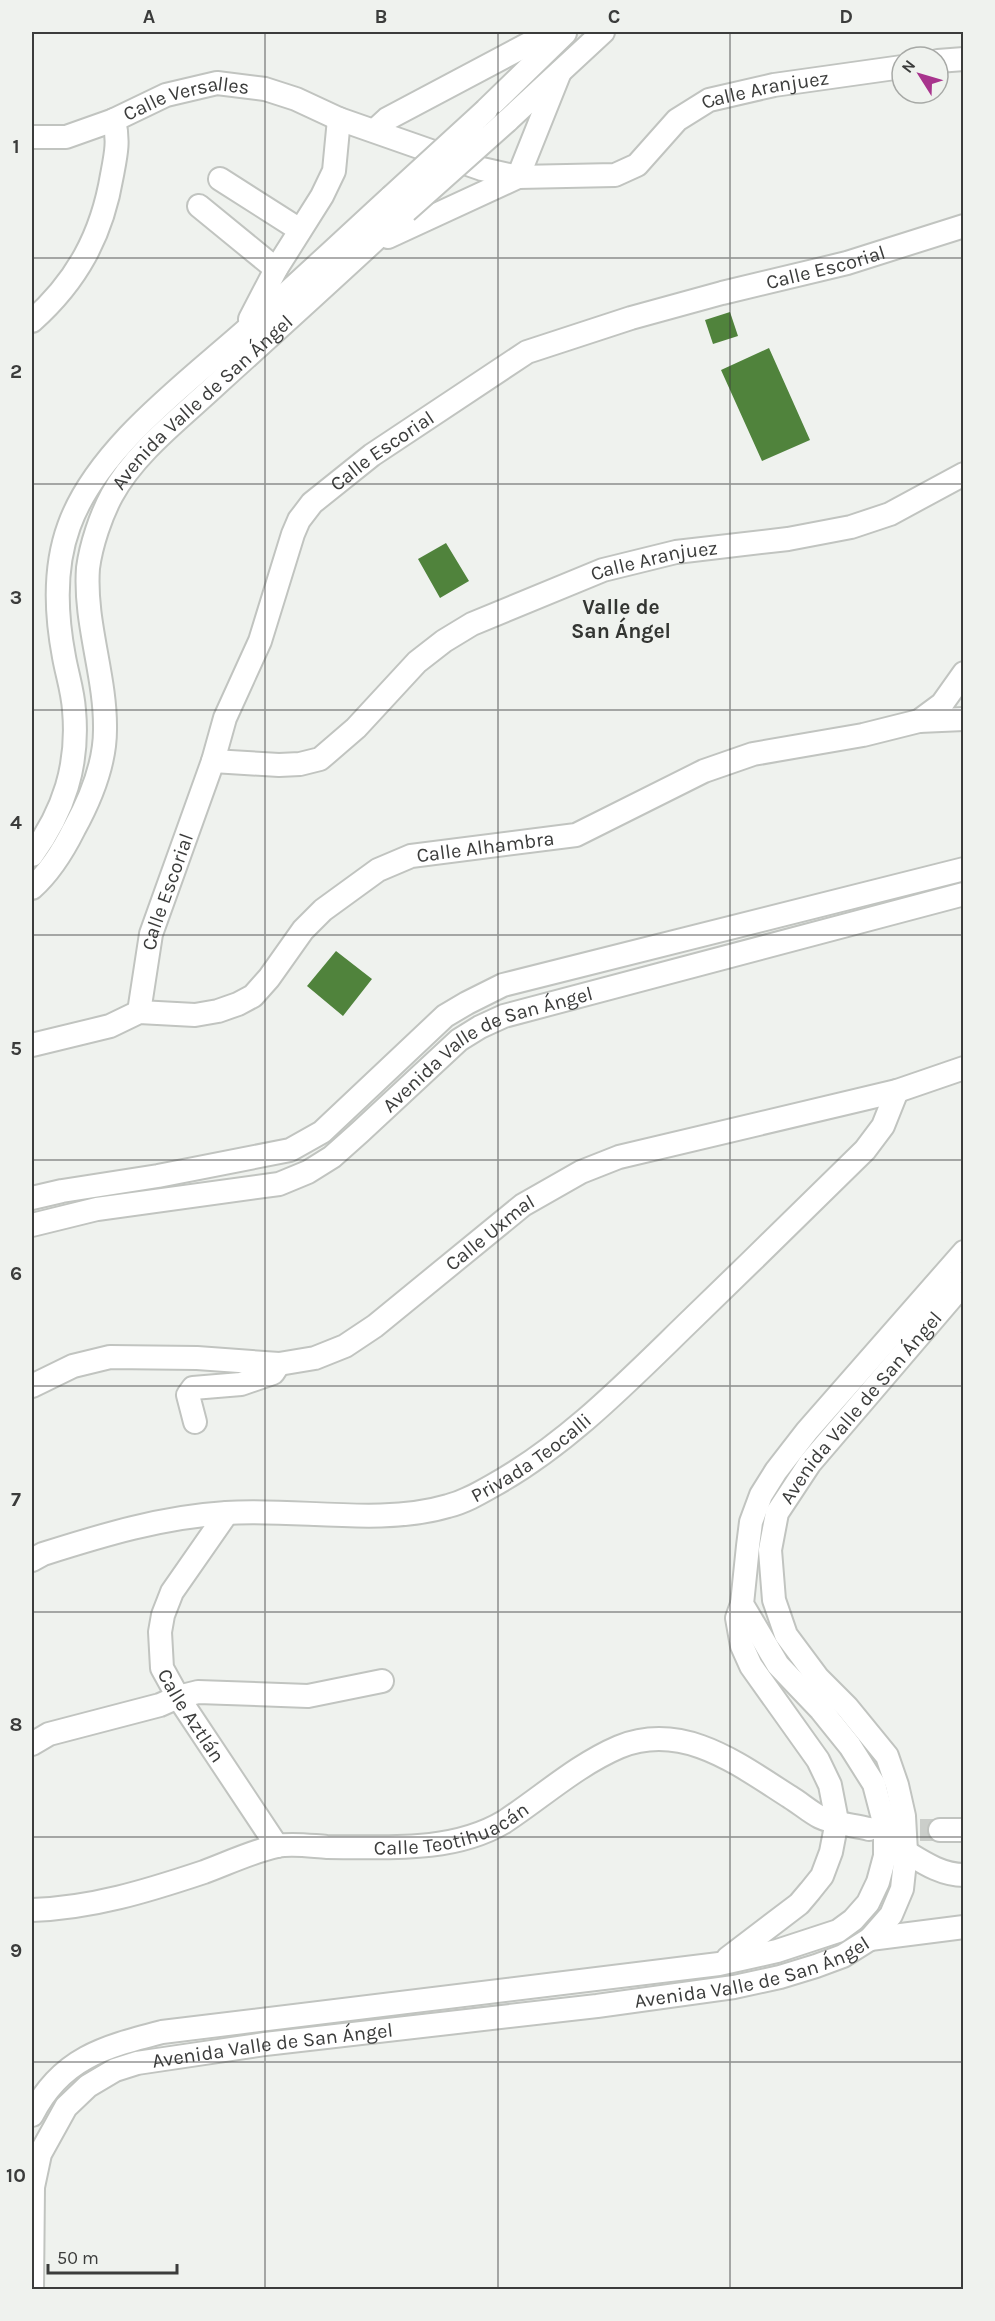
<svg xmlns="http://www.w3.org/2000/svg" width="995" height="2321" font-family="Karla,sans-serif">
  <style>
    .building { fill: #50833c }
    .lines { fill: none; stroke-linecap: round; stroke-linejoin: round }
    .minor-tunnel { stroke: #cbceca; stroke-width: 22; stroke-dasharray: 22 11; stroke-linecap: butt }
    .minor-casing { stroke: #c1c4c0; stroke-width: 26 }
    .minor { stroke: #fff; stroke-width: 22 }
    .minor-bridge-casing { stroke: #c1c4c0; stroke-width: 26; stroke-linecap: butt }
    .minor-bridge { stroke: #fff; stroke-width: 22 }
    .grid { fill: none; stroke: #3b3c3b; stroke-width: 1.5; stroke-opacity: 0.55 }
    .labels { text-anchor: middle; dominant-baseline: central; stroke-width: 6; stroke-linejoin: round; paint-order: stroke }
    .street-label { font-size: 20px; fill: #3b3c3b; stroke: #eff2ee }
    .neighbourhood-label { font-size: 21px; font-weight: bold; fill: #333532; stroke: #eff2ee }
    .neatline { fill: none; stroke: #3b3c3b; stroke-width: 2 }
    .grid-label { font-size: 20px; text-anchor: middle; font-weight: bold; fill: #3b3c3b }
  </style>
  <rect width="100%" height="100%" fill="#eff2ee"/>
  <path class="building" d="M730,312L738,336L713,344L705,320Z
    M769,348L810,440L762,461L721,370Z
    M446,543L469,581L440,598L418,559Z
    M336,951L372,979L343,1016L307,986Z"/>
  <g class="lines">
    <path class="minor-tunnel" d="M887,1830H940"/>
    <g class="minor-casing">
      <g id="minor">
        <path d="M938,61L964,59"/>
        <path d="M486,110L565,33"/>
        <path d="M507,121L603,32"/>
        <path d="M375,130L387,119L551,32"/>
        <path id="s1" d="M32,137H66L114,120L166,95L217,83L265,89L296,99L339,119L482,169L518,177L615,175L637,165L677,120L709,100L774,85L902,67"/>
        <path d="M220,179L300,230"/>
        <path d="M199,206L276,269"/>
        <path d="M388,237L518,177L560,72"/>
        <path d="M250,319L276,269L322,196L334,171L339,119"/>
        <path d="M32,321C77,281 102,235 112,175C116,154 119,141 114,120"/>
        <path d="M919,721L964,719"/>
        <path id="s2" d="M213,761L279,765L300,764L320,759L356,728L417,662L444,641L472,624L603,570L676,552L788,539L851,527L890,514L964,474"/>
        <path d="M32,855C64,811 79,765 74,710C73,692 67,674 64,657C56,615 54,567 69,526C96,450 184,385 244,332C293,288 342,242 391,197"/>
        <path id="s3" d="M32,888C50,872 63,851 74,829C90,800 105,764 105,730C106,676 84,623 88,568C91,545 101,515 112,495C135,452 183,416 218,383C281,326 344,269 406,211"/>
        <path id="s4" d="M139,1012L151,934L213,761L225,718L260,641L293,534L299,520L312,503L372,455L527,352L631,318L722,293L847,263L964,226"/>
        <path id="s5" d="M32,1045L110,1026L139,1012L195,1015L218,1011L238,1004L253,996L269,978L303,930L323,910L378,870L411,856L576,835L704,771L753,754L863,735L919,721L942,704L964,673"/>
        <path d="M32,1198L62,1191L158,1176L290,1150L322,1132L445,1016L467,1003L503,985L964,869"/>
        <path id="s6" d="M32,1225L97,1209L279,1184L308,1172L332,1157L360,1132L459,1040L480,1027L504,1016L964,894"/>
        <path id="s7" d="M32,1386L73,1366L110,1357L197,1358L279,1364L315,1358L345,1346L375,1326L523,1205L581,1172L619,1157L897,1091L964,1068"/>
        <path d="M195,1422L188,1395L193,1388L241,1384L273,1373L279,1364"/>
        <path id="s8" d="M227,1513L172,1592L163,1615L160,1632L162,1668L178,1697L277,1846"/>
        <path id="s9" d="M32,1560L43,1554C103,1535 162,1517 226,1513C296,1508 381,1526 448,1506C464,1502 478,1494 492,1486C568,1444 630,1379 692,1319C750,1263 808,1206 865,1150L883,1126L897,1091"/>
        <path d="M32,1744L49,1734L160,1705L178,1697L198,1692L308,1696L382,1681"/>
        <path d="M940,1830H964"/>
        <path d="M906,1852C924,1863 942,1875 964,1875"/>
        <path id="s10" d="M32,1910C92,1908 147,1891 204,1872C226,1864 253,1851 277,1846C292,1843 311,1846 327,1847C385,1847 452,1853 504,1822C542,1797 577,1765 619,1747C683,1721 738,1764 790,1797C800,1803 810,1812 820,1817C834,1824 854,1825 869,1829"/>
        <path d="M870,1939L964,1927"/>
        <path d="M728,1958L799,1904L810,1891L822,1876L831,1852L837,1821L830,1785L818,1760L751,1666L742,1646L737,1618L742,1604"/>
        <path d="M32,2115C61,2058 104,2047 162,2032L719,1964L777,1951L838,1931L853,1920L868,1903L878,1882L885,1856V1826L874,1784L850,1746L821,1710L778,1665L742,1604L748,1546L751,1522L761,1495L776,1471L807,1431L964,1252"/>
        <path id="s11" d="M32,2290L33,2187L40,2154L66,2107L88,2086L115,2070L137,2063L265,2044L597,2006L734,1987L780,1977L816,1966L843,1956L870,1939L891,1915L902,1889L906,1852L904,1816L897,1785L887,1756L847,1707L818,1678L786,1635L774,1600L770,1550L777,1513L810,1463L964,1283"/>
      </g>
    </g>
    <use href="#minor" class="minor"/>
    <g class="minor-bridge-casing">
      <path id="minor-bridge" d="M391,197L486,110
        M406,211L507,121"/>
    </g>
    <use href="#minor-bridge" class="minor-bridge"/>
  </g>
  <path class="grid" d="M265,32V2290M498,32V2290M730,32V2290M32,258H964M32,484H964M32,710H964M32,935H964M32,1160H964M32,1386H964M32,1612H964M32,1837H964M32,2062H964"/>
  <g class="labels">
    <g class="street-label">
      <text stroke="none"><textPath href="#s1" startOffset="788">Calle Aranjuez</textPath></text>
      <text stroke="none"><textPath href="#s1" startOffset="162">Calle Versalles</textPath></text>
      <text stroke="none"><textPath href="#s4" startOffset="1114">Calle Escorial</textPath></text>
      <text stroke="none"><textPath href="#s3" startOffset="548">Avenida Valle de San Ángel</textPath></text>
      <text stroke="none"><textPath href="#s4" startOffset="628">Calle Escorial</textPath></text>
      <text stroke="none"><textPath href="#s2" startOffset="506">Calle Aranjuez</textPath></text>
      <text stroke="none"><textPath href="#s5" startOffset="520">Calle Alhambra</textPath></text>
      <text stroke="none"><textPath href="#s4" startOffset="124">Calle Escorial</textPath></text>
      <text stroke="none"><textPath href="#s6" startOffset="504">Avenida Valle de San Ángel</textPath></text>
      <text stroke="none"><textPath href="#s7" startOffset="506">Calle Uxmal</textPath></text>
      <text stroke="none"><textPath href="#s11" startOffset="1636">Avenida Valle de San Ángel</textPath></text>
      <text stroke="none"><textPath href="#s9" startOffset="520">Privada Teocalli</textPath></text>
      <text stroke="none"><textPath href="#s8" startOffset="230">Calle Aztlán</textPath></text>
      <text stroke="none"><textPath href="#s10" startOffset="432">Calle Teotihuacán</textPath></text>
      <text stroke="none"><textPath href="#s11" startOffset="898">Avenida Valle de San Ángel</textPath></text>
      <text stroke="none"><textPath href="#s11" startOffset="412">Avenida Valle de San Ángel</textPath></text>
    </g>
    <g class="neighbourhood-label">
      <text x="621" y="607">Valle de<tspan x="621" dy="24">San Ángel</tspan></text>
    </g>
  </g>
  <rect width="995" height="2321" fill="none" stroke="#eff2ee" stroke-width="66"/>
  <g transform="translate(920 75) rotate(307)"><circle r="28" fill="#eff2ee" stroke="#a7a9a6" stroke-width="1.5"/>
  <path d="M0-4.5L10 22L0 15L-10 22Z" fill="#a8348d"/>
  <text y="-9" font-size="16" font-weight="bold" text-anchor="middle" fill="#3b3c3b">N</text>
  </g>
  <path d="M48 2264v9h129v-9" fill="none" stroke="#3b3c3b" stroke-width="3"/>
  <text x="57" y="2264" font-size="18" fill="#3b3c3b" stroke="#eff2ee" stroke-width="4.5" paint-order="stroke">50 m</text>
  <rect x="33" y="33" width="929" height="2255" class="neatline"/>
  <g class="grid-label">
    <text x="149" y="23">A</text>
    <text x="381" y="23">B</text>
    <text x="614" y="23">C</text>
    <text x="846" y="23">D</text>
    <text x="16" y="153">1</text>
    <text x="16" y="378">2</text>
    <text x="16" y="604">3</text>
    <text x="16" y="829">4</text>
    <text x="16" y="1055">5</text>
    <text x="16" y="1280">6</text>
    <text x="16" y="1506">7</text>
    <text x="16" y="1731">8</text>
    <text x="16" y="1957">9</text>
    <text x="16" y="2182">10</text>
  </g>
</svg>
